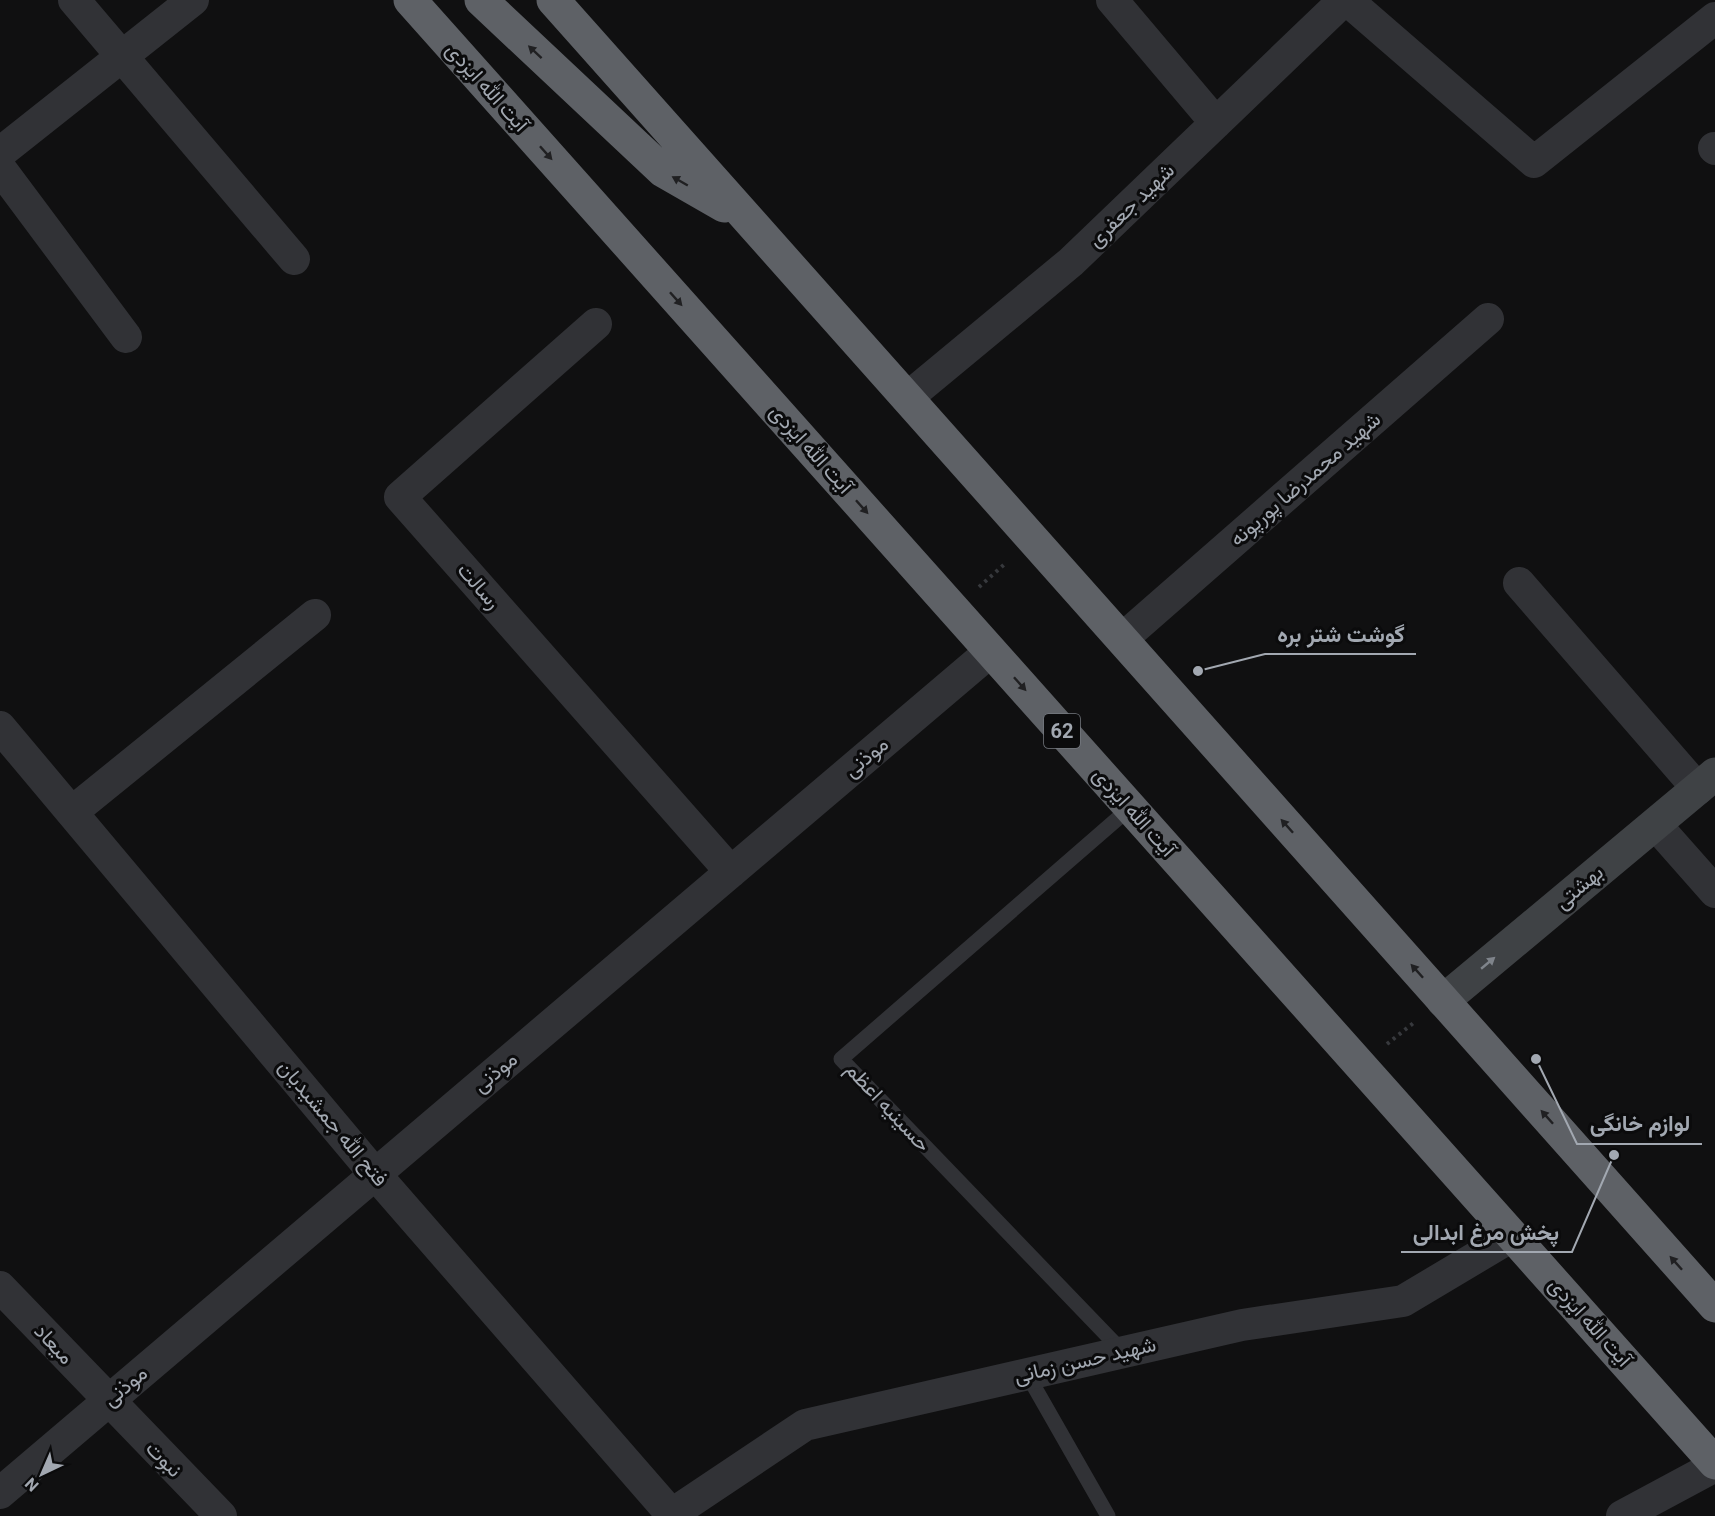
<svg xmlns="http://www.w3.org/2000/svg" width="1715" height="1516" font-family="Roboto,Vazirmatn,sans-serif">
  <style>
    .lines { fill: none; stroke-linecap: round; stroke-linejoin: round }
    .path { stroke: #37393d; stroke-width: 4; stroke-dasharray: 3 4.5; stroke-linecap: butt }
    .lane { stroke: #313236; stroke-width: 15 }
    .street { stroke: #313236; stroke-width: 32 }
    .secondary { stroke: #3f4245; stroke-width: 33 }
    .highway { stroke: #5e6166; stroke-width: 33 }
    .oneway { fill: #202022 }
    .oneway2 { fill: #7f848b }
    .labels { text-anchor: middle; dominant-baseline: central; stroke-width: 6; stroke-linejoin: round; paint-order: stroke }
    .shield { fill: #0b0b0c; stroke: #757980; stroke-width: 1.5 }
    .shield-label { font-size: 20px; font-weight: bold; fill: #a2a8b1 }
    .street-label { font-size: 21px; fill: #a2a8b1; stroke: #0b0b0c }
    .leader { fill: none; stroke: #a2a8b1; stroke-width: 2 }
    .callout-dot { fill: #a2a8b1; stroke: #0b0b0c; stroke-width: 2 }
    .callout-label { font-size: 22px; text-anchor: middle; font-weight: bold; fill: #a2a8b1; stroke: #0b0b0c; stroke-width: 6; stroke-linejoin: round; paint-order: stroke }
  </style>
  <rect width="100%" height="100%" fill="#101011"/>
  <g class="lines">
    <path class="path" d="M979,587L1007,562
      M1387,1044L1416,1021"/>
    <path class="lane" d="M1123,1352L841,1059L1131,807
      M1027,1374L1108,1516"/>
    <path class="street" d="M74,0L294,259
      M1112,0L1216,123
      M1347,0L1534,162L1715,18
      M1714,148L1715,149
      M0,153L193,0
      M0,168L126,337
      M596,324L400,497L731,872
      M907,398L1071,262L1344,0
      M1519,583L1698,789
      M1122,639L1488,319
      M0,727L375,1174L673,1516
      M72,812L315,615
      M1655,824L1715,892
      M0,1287L221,1516
      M0,1493L991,651
      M669,1516L805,1425L1242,1325L1403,1301L1512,1236
      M1622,1516L1715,1466"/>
    <path class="secondary" d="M1443,1001L1715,774"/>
    <path class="highway" d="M410,0L1715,1463
      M481,0L663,171L724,206
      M553,0L1715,1306"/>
  </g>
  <defs><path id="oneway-solid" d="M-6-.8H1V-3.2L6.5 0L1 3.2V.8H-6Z" transform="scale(1.5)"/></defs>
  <g class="oneway">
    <use href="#oneway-solid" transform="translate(535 52) rotate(-137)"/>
    <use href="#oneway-solid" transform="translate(546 153) rotate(48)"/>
    <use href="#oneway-solid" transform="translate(680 181) rotate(-150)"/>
    <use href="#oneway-solid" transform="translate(676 299) rotate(48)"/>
    <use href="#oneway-solid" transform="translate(862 507) rotate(48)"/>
    <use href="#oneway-solid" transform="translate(1020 684) rotate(48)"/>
    <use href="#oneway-solid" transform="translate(1287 826) rotate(-132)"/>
    <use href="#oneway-solid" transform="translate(1417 971) rotate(-132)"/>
    <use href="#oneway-solid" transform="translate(1547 1117) rotate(-132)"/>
    <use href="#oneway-solid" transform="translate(1676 1263) rotate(-132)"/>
  </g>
  <use class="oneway2" href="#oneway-solid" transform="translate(1488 963) rotate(-40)"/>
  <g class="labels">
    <rect class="shield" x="1044" y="714" width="36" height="34" rx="4.5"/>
    <g class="shield-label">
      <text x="1062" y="731">62</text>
    </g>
    <g class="street-label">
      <text transform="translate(487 87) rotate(48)">آیت الله ایزدی</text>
      <text transform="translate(1131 205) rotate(-44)">شهید جعفری</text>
      <text transform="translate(811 449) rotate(48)">آیت الله ایزدی</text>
      <text transform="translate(1305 479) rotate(-41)">شهید محمدرضا پورپونه</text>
      <text transform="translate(479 586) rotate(49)">رسالت</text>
      <text transform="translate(866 757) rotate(-40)">موذنی</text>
      <text transform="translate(1134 812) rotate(48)">آیت الله ایزدی</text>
      <text transform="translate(1579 887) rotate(-40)">بهشتی</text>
      <text transform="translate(495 1072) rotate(-40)">موذنی</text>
      <text transform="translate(888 1107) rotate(47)">حسینیه اعظم</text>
      <text transform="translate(333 1123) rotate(50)">فتح الله جمشیدیان</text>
      <text transform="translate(1590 1322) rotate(48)">آیت الله ایزدی</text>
      <text transform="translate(54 1344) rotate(47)">میعاد</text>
      <text transform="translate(1085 1360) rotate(-13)">شهید حسن زمانی</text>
      <text transform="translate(125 1386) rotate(-40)">موذنی</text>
      <text transform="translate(164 1459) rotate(45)">نبوت</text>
    </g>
  </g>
  <path class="leader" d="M1198 671L1265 654H1416M1536 1059L1577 1144H1702M1614 1155L1572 1252H1401"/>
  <g class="callout-dot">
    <circle cx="1198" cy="671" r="6"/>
    <circle cx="1536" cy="1059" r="6"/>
    <circle cx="1614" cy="1155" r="6"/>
  </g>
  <g class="callout-label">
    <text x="1341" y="642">گوشت شتر بره</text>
    <text x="1640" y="1131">لوازم خانگی</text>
    <text x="1486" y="1240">پخش مرغ ابدالی</text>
  </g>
  <g transform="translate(42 1474) rotate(224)" stroke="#0b0b0c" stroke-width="4.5" paint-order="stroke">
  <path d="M0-4.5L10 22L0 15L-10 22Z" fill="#a2a8b1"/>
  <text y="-9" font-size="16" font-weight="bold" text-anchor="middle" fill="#a2a8b1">N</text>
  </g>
</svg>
